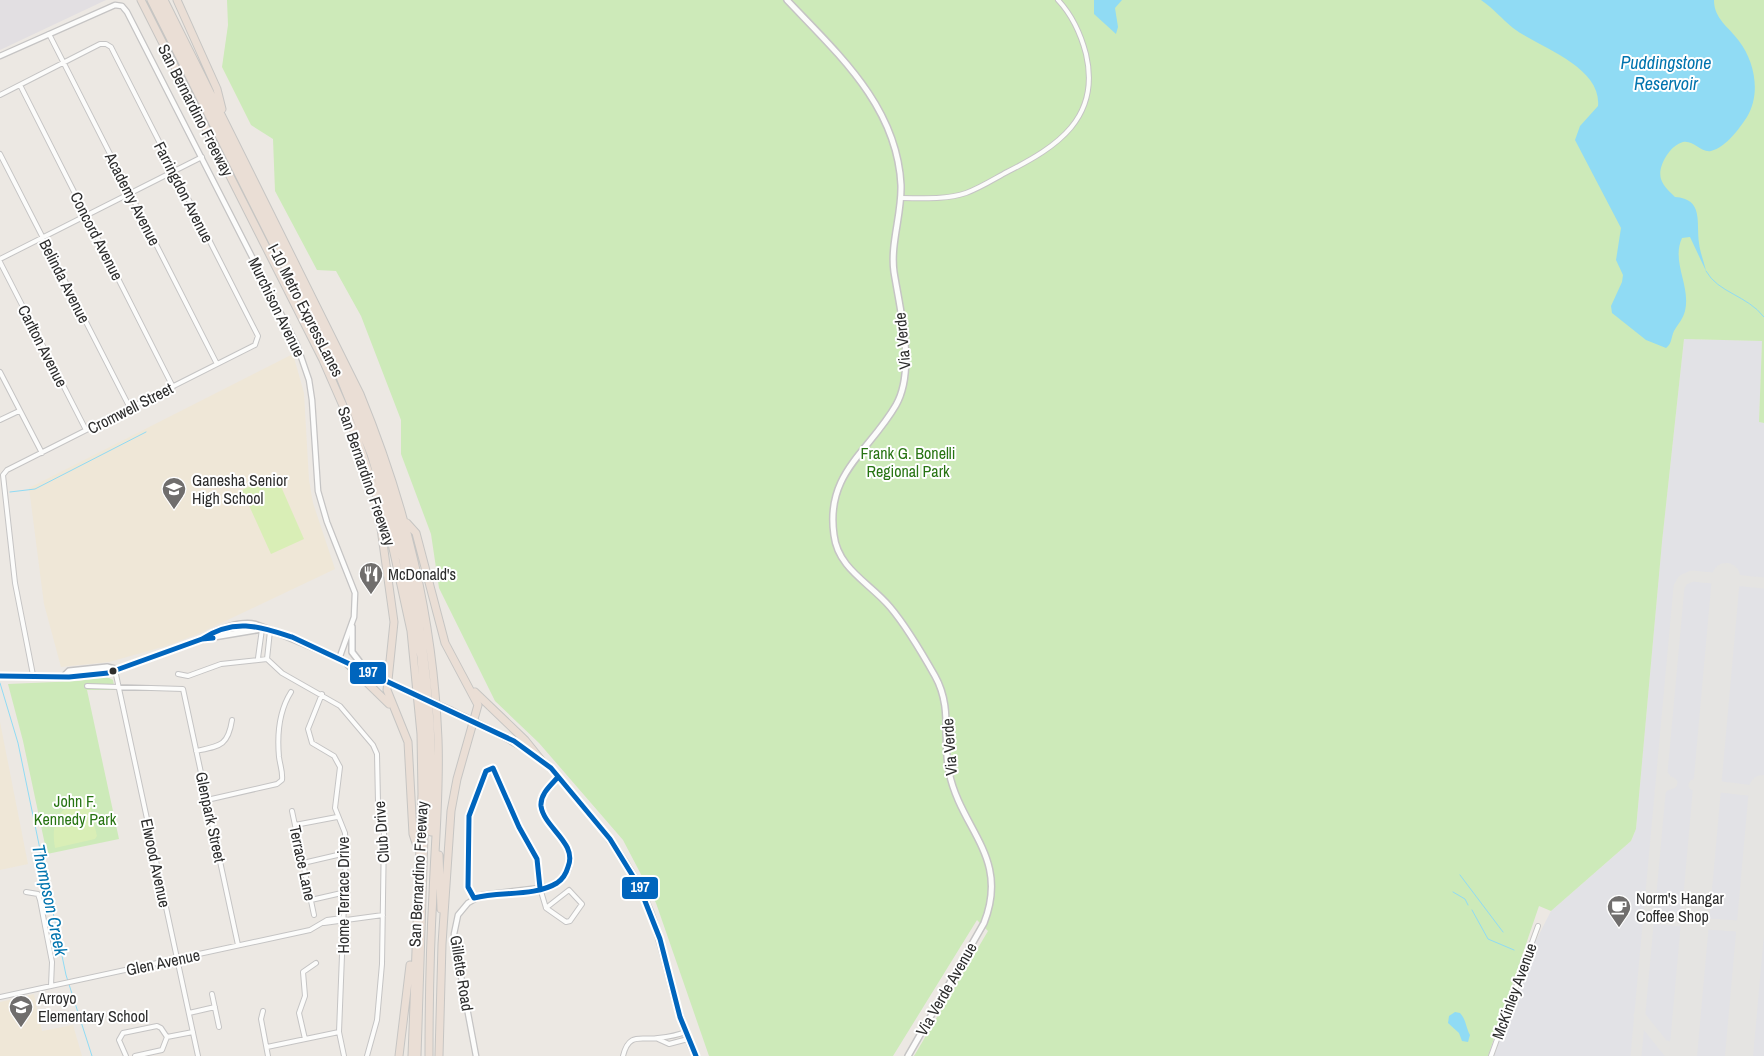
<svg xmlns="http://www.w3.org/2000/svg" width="1764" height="1056" font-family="'Archivo Narrow',sans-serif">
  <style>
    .industrial { fill: #e2dfe2 }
    .education { fill: #efe7d7 }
    .airport { fill: #e2e2e6 }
    .green { fill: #cdeab9 }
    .pitch { fill: #d9eeb6 }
    .water { fill: #90dbf4 }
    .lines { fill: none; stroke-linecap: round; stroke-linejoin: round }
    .stream { stroke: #90dbf4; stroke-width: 1 }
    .taxiway { stroke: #e5e4e2; stroke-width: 11 }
    .runway { stroke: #e5e4e2; stroke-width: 28 }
    .minor-casing { stroke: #c5c4c4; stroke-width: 6 }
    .tertiary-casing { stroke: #c5c4c4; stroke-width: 7 }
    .secondary-casing { stroke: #c5c4c4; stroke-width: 8 }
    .motorway-casing { stroke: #c6c5c3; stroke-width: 9 }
    .minor { stroke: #fcfcfb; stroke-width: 4 }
    .tertiary { stroke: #fcfcfb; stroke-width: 4.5 }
    .secondary { stroke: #fcfcfb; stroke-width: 5 }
    .motorway { stroke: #eaded5; stroke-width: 7 }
    .secondary-bridge-casing { stroke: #c5c4c4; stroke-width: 8; stroke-linecap: butt }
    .secondary-bridge { stroke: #fcfcfb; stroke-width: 5 }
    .bus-1-casing { stroke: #fff; stroke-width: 9 }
    .bus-1 { stroke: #0065bd; stroke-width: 5 }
    .bus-dot { fill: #2d2d2d; stroke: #fff; stroke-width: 2 }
    .labels { text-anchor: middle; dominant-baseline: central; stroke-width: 4; stroke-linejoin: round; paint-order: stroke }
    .street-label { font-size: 16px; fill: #2d2d2d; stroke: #fff }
    .park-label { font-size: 16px; fill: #287413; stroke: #fff }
    .poi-label { font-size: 16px; fill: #2d2d2d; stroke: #fff; text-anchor: start }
    .water-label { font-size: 18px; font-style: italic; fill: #0074ae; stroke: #fff }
    .line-badge { stroke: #fff; stroke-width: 2 }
    .badge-label { font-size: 14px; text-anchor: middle; font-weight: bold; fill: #fff }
  </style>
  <rect width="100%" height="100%" fill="#ece8e3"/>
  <path class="industrial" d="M0,0H106L0,50Z"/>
  <path class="education" d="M293,354L304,393L309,480L313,503L335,569L198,634L166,646L109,662L61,667L44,604L29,488Z
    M0,722L28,864L0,870Z
    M34,994L42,1031L73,1025L82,1056H0V1002Z"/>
  <path class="airport" d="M1684,339L1762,341L1759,422L1764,423V1056H1494L1529,954L1551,911L1631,841L1636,829L1662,542Z"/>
  <path class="green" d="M227,0H1764V423L1759,422L1762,341L1684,339L1662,542L1636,829L1631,841L1551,911L1539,906L1488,1056H914L988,931L977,920L893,1056H709L656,903L623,840L539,743L495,701L439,588L431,534L401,454V420L361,316L336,271L317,270L275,191L273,139L251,125L222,67L228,25Z
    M107,677L113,680L115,690H87L119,839L47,854L23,741L8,684L78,681Z"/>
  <path class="pitch" d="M276,475L304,539L271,554L242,490Z
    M88,799L97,836L95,839L55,848C50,821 60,804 88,799Z"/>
  <path class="water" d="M1094,0H1122L1115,8L1118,27L1116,34L1094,14Z
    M1481,0H1714C1714,19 1729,27 1739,41C1755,62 1761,94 1747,117C1739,129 1726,147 1711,151C1701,153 1694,140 1683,142C1670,145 1657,167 1661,179C1663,186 1670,192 1675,197C1704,199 1696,222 1699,243C1700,252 1704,262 1706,271L1690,237L1682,238C1671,262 1691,286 1685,311C1683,319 1678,324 1674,331C1671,337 1672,344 1666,348L1646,340L1612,313L1611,306L1622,282L1623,275L1616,260L1621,228L1575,140L1580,126L1598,106C1602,66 1538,47 1513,28C1502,19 1493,8 1481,0Z
    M1455,1012L1460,1013C1466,1019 1466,1028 1470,1035L1468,1042L1462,1041L1459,1033L1448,1023L1449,1016Z"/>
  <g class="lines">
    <path class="stream" d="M1706,271C1718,293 1747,295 1764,317
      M10,492L35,489L146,432
      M0,683L18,743L66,975L92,1056
      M1460,875L1503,932
      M1453,892L1465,899L1468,905
      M1472,910L1488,939L1514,950"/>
    <path class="taxiway" d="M1708,775L1713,783L1721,787L1711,791L1706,799L1702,790L1694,785L1703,781Z
      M1721,787L1764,792
      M1660,791L1664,786L1672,783L1666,780L1662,773
      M1659,919L1682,921
      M1708,924L1737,926
      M1693,936L1698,927L1708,923L1701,919L1696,906
      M1693,936L1690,926L1682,921L1692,916L1696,906
      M1749,945L1764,929
      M1749,947L1748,934L1737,926L1745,924L1752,912
      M1639,1015L1663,1045
      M1636,1056L1679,587L1683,580L1692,576L1764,583
      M1672,1056L1663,1045L1669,1047L1677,1045L1685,1035"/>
    <path class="runway" d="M1683,1056L1726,577
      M1739,1056L1763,789"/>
    <g class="minor-casing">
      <path id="minor" d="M49,34L217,364
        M20,85L173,387
        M0,95L100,44H106L111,47L258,336L255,345L7,470L3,475L15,583L33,675
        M0,154L130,408
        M901,198C923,198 945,200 966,193C980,188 994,179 1007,172C1057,147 1101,118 1086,54C1081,35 1072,15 1058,0
        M0,259L202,157
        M0,262L86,430
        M0,372L42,453
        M0,420L19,411
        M258,658L262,629
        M267,659L270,631
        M115,670L198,1056
        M178,674L188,676L221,664L267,659L282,673L340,706L373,745L377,754L378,802L384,833L382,964L377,1020L367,1056
        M87,686L183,689L238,945
        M322,694L308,729L312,743L334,756L340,767L335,808L345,833L346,853L339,1032L344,1056
        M196,751C220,746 228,746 232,720
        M207,800L277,784L282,780C283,772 280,765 279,757C277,735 279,711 291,692
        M292,811L314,915
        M295,825L337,817
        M303,863L346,853
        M540,888L546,908L566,922L570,921L582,904L569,890L546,908
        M26,892L38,894L40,900L52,962L51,986
        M311,900L346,892
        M324,923L383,915
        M212,994L219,1027
        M0,997L310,930L327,920L342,918L345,920
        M263,1011L261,1019L268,1056
        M189,1013L215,1007
        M167,1037L193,1032
        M305,1039L299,1013L305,996L303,972L316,963
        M658,1039L669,1044L688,1039
        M267,1047L339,1032
        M126,1056L119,1040L123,1033L157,1026L161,1028L167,1037L162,1050L135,1056
        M623,1056C629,1031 642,1041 658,1038C667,1037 676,1036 685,1032
        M1491,1056L1538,926"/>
    </g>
    <g class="tertiary-casing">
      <path id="tertiary" d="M0,56L115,5L122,6L127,12L297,345L309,380L312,400L318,491L327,522L355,593L354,617L339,659
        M476,1056L455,944L454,934L458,915L468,903L482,895L548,887C557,884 564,879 568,870C583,831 508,818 558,777"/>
    </g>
    <g class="secondary-casing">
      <path id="secondary" d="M787,0C838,54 897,106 901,185C902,214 890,244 894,272C900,310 916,370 896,405C869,452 825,473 834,535C838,569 870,583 890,607C907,627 922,653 935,676C953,708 942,739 949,772C961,830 1010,857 984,923L908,1056
        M352,627V652L359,661L362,670
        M203,639C213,630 243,620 257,625C308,644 359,667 409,692
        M65,675L69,671L107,667L115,669
        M0,676L69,677L108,673L202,639L262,629
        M452,711C487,728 521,743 551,768C588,813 629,855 650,911C668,958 673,1011 696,1056"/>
    </g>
    <g class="motorway-casing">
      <path id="motorway" d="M141,0L323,360L358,440L391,539L411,631L421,734L422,794L412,1056
        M151,0L338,372L371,454L403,560L421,657L427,742L417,1056
        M158,0L353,392C413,535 437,677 431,832
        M164,0L360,394C406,506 433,617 438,739C440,790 435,842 433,894C430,948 429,1002 429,1056
        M177,0L217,89L222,109
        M378,507L394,622L387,690L408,742L413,834L417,846
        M407,523L416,533L445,643L478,705L457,779L451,811L442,944L439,1056
        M348,664L389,704
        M475,692L525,740L541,760
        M439,855L441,909
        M399,1056L410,965"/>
    </g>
    <use href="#minor" class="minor"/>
    <use href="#tertiary" class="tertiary"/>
    <use href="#secondary" class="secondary"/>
    <use href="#motorway" class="motorway"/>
    <g class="secondary-bridge-casing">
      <path id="secondary-bridge" d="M409,692L452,711"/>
    </g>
    <use href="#secondary-bridge" class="secondary-bridge"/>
    <g class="bus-1-casing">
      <path id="bus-1" d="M202,639C234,618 258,626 292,637L514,741L551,768L610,839L639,886L660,939L680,1017L696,1056
        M0,676L69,677L108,673L202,639L213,638
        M540,888L537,859L519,827L493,768L486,771L469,816L468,887L474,898C500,891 534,897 557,883C563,879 566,874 568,867C578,843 544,828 541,806C540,794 551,785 558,777"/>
    </g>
    <use href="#bus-1" class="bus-1"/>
  </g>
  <defs>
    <g id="school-pin" transform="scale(1.25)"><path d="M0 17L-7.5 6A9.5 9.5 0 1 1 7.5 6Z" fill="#706e6d" stroke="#fff"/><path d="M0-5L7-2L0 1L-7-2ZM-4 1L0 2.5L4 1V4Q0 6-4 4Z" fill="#fff"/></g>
    <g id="restaurant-pin" transform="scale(1.25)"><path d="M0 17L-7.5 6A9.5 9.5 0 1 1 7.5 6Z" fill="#706e6d" stroke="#fff"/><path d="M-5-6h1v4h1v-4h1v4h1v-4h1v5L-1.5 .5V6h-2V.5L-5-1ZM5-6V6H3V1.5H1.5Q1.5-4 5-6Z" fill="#fff"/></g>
    <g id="cafe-pin" transform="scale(1.25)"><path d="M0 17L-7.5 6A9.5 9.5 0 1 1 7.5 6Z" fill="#706e6d" stroke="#fff"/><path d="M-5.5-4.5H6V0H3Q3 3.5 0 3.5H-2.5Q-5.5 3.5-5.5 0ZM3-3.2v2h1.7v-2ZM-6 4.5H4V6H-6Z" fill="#fff"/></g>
  </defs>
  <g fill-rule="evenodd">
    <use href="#school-pin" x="174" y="489"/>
    <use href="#restaurant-pin" x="371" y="574"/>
    <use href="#cafe-pin" x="1619" y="907"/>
    <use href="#school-pin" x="21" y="1007"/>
  </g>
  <circle class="bus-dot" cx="113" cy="671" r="4.5"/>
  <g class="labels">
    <g class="street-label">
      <text transform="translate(196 110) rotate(63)">San Bernardino Freeway</text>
      <text transform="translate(184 192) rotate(63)">Farringdon Avenue</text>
      <text transform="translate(133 199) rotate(63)">Academy Avenue</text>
      <text transform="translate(97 236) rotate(63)">Concord Avenue</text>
      <text transform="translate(65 281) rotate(63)">Belinda Avenue</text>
      <text transform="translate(277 307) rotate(64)">Murchison Avenue</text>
      <text transform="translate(306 310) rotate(63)">I-10 Metro ExpressLanes</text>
      <text transform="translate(902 341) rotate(-95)">Via Verde</text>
      <text transform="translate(43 346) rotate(63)">Carlton Avenue</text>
      <text transform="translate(130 408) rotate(-27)">Cromwell Street</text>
      <text transform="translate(367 476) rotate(71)">San Bernardino Freeway</text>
      <text transform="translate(949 747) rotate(-94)">Via Verde</text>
      <text transform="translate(211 817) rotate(78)">Glenpark Street</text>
      <text transform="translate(381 832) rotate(-94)">Club Drive</text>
      <text transform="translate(156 863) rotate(78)">Elwood Avenue</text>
      <text transform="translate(303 863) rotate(78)">Terrace Lane</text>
      <text transform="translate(418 874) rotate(-87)">San Bernardino Freeway</text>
      <text transform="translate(343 895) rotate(-90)">Home Terrace Drive</text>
      <text transform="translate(163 962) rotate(-12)">Glen Avenue</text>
      <text transform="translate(462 973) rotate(81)">Gillette Road</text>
      <text transform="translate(946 989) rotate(-60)">Via Verde Avenue</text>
      <text transform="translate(1514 991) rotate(-70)">McKinley Avenue</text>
    </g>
    <g class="park-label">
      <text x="908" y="453">Frank G. Bonelli<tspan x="908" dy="18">Regional Park</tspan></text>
      <text x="75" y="801">John F.<tspan x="75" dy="18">Kennedy Park</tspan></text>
    </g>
    <g class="poi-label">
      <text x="192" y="480">Ganesha Senior<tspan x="192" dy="18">High School</tspan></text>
      <text x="388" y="574">McDonald's</text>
      <text x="1636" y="898">Norm's Hangar<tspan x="1636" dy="18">Coffee Shop</tspan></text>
      <text x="38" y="998">Arroyo<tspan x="38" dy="18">Elementary School</tspan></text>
    </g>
    <g class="water-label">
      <text x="1666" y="62">Puddingstone<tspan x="1666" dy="21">Reservoir</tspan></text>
      <text transform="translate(50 900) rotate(78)">Thompson Creek</text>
    </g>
  </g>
  <g class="line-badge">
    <rect x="349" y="661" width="38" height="24" rx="5" fill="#0065bd"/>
    <rect x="621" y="876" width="38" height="24" rx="5" fill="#0065bd"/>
  </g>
  <g class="badge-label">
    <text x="368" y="677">197</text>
    <text x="640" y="892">197</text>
  </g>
</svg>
